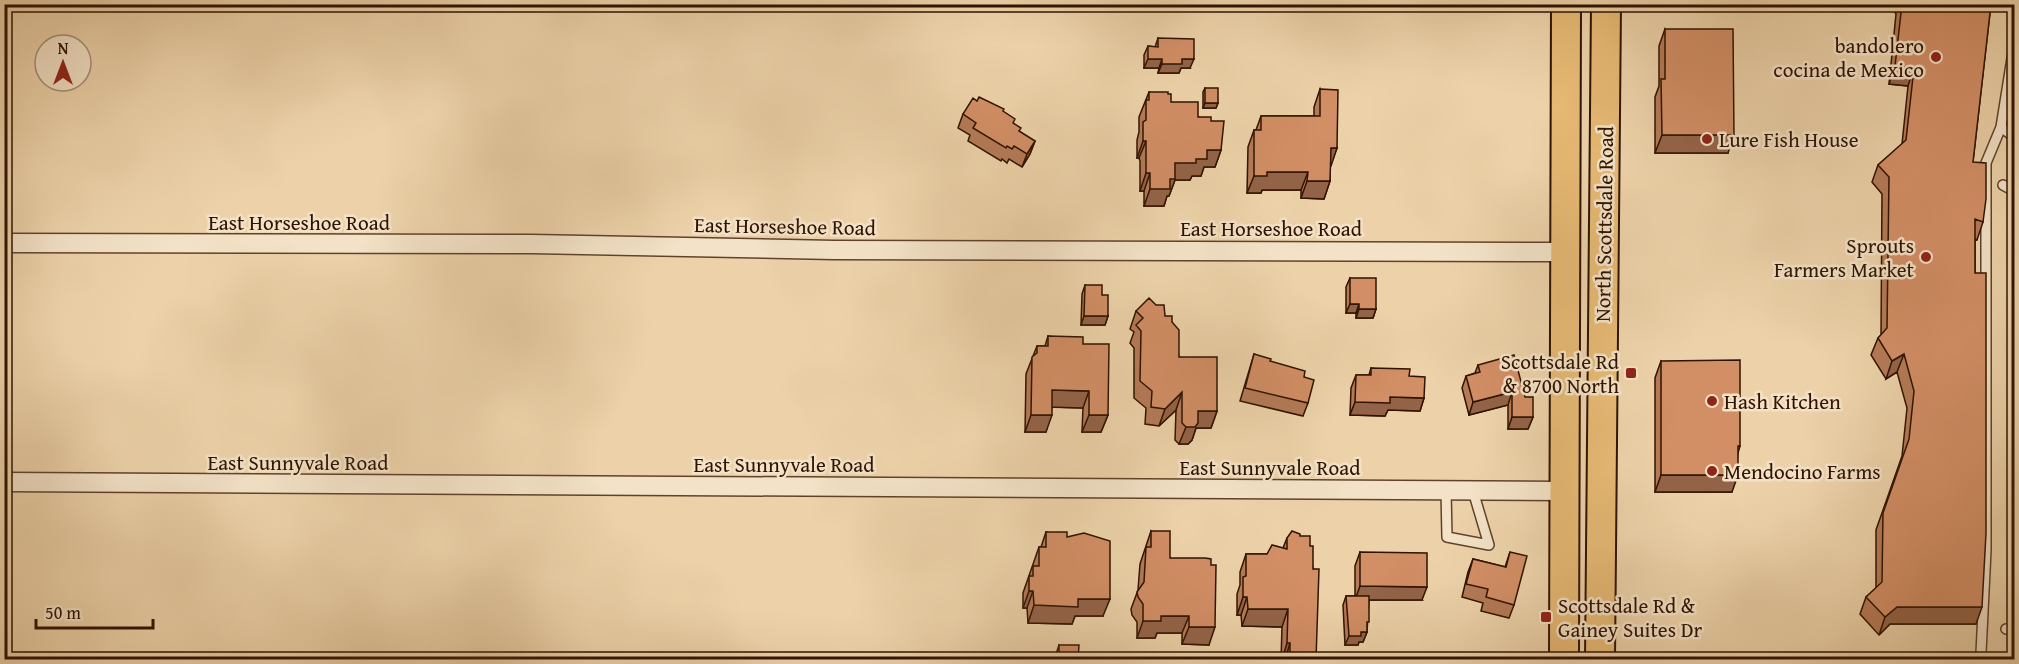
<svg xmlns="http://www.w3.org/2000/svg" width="2019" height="664" font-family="'Gentium Book Plus',serif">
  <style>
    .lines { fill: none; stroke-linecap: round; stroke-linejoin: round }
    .service-casing { stroke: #5e432a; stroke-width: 12 }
    .minor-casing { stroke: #5e432a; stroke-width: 21 }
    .primary-casing { stroke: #2f1300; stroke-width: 32 }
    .service { stroke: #f3e2c7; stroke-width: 9 }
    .minor { stroke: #f3e2c7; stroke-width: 18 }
    .primary { stroke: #e6b974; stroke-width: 28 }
    .wall { fill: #b57a57; stroke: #2f1300; stroke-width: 1.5 }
    .shaded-wall { fill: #936347; stroke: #2f1300; stroke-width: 1.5 }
    .building { fill: #d28e65; stroke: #2f1300; stroke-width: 1.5 }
    .poi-dot { fill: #8f2418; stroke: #f3e2c7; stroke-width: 2 }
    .labels { text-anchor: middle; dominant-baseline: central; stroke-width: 5; stroke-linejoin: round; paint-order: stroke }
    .poi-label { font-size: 21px; fill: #2f1300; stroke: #f3e2c7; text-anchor: start }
    .street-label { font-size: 21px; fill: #2f1300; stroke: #f3e2c7 }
  </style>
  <rect width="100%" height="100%" fill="#edd2a9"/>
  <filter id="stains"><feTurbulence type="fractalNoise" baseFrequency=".00333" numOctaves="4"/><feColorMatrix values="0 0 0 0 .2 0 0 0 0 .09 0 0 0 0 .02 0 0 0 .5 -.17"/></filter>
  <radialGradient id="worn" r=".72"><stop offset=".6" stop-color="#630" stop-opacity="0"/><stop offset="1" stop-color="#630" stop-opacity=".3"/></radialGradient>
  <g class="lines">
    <g class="service-casing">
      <path id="service" d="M2014,46L2001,127L2014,137
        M2003,185L2014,191
        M1446,491L1447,537L1489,545L1473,491
        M2006,629L2014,631
        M1981,653L1986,550V163L2001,127"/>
    </g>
    <g class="minor-casing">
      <path id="minor" d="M4,243L532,244L834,250L1565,252
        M4,482L1564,491"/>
    </g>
    <g class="primary-casing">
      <path id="primary" d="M1564,660L1566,4
        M1600,660L1606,4"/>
    </g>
    <use href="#service" class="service"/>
    <use href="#minor" class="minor"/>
    <use href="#primary" class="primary"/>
  </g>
  <path class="wall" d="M1890,4H1991L1973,162L1983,222L1977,240L1975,239L1976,624H1890L1879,635L1860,614L1866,597L1876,588V530L1902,456L1907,408L1897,372L1886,379L1871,355L1878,338L1881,335L1882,194L1872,182L1878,165L1902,144L1908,86L1889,84L1896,14Z
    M1665,29L1728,153H1655V97L1659,86V46Z
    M1158,38L1190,68H1181L1179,73H1158L1159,68H1144V55L1148,46L1155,47Z
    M1205,88L1218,103L1216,108H1203V92Z
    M1320,89L1337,148L1330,166V181L1324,199L1301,198V190H1262L1261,193H1247L1248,147L1254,130H1256L1261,116H1314V107Z
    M1149,92L1171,102L1198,117L1211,121L1221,150L1215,167H1204L1201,176H1192L1190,180H1175L1169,196H1167L1164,206H1144V191H1140V161L1139,158H1137V140L1139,132V117Z
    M977,101L1003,112L1020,132L1035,141L1030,154L1022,167L1009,159L1007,163L1002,159L1001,161L968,141L970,135L958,128L963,114Z
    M1350,278L1376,309L1373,318H1356V313H1346V287Z
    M1085,285L1102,295L1108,316L1105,325H1081L1082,294Z
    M1136,311L1165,316L1172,322L1179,357L1217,411L1211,428H1196L1192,440L1188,444H1179L1175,440L1176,410L1159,426L1145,424L1146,408L1134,398V348L1130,343L1134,332L1130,329Z
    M1048,336L1083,344L1108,415L1101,432H1082L1083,408L1052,407L1046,432H1025L1026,374L1037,346H1045Z
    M1254,354L1304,377L1308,403L1303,416L1240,401Z
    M1661,361L1740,446L1738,453L1732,492H1655V378Z
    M1478,365L1525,397L1533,417L1528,429H1508V405L1469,415L1462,388L1466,376L1475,373Z
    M1371,368L1409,376L1424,398L1420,411L1388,410L1385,416L1350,415L1351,388L1356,375H1369Z
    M1151,531L1170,558L1209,645L1182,644V633H1157L1155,638H1137V622L1132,615L1131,609L1138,590L1140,564Z
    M1046,532L1067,537L1103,616H1075L1072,624L1028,623L1027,608H1023V593L1039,547H1041Z
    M1300,536L1310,546L1313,569L1316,660H1281L1282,627L1242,626L1241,615H1237V594L1240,585V572L1246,554H1267L1283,548L1287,538Z
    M1360,552L1422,600H1369L1367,632L1363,642H1359L1358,645H1345L1343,605L1346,596H1355V566Z
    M1510,552L1514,605L1509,618L1481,611L1483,603L1462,597L1468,572L1473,559L1505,567Z
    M1059,645L1078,660H1056V654Z"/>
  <path class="shaded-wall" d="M1148,59H1162L1159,68H1144Z
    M1182,59H1194L1190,68H1181L1179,73H1158L1162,64Z
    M1895,66L1914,68L1908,86L1889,84Z
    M1205,103H1218L1216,108H1203Z
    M1662,135H1734L1728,153H1655Z
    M1035,141L1030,154L1022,167L1027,154Z
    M1143,141H1146L1139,158H1137Z
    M1331,148H1337L1331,166H1324Z
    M1207,150H1221L1215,167H1204L1201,176H1192L1190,180H1175L1169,196H1167L1164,206H1144L1150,189L1175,163L1196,159Z
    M1267,172H1308L1301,190H1262L1261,193H1247L1254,176Z
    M1146,173H1150L1144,191H1140Z
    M1307,181H1330L1324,199L1301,198Z
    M1350,304H1359L1356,313H1346Z
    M1359,309H1376L1373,318H1356Z
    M1084,316H1108L1105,325H1081Z
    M1904,354L1897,372L1886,379L1892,361Z
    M1052,390L1089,391L1083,408L1046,407Z
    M1182,392L1176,410L1159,426L1165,409Z
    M1512,392L1508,405L1469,415L1473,402Z
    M1390,397L1424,398L1420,411L1388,410L1385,416L1350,415L1355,402Z
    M1198,411H1217L1211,428H1196L1192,440L1188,444H1179L1186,427Z
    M1031,415H1052L1046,432H1025Z
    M1089,415H1108L1101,432H1082Z
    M1512,417H1533L1528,429H1508Z
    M1661,475H1738L1732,492H1655Z
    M1360,586L1427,587L1422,600H1355Z
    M1029,591H1033L1027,608H1023Z
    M1243,597H1247L1241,615H1237Z
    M1078,599H1110L1103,616H1075L1072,624L1028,623L1034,605Z
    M1897,607H1982L1976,624H1890L1879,635L1885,617Z
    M1248,609H1288L1282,627L1242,626Z
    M1161,616H1189L1182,633H1157L1155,638H1137L1143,621Z
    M1189,627H1215L1209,645L1182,644Z
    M1361,632H1367L1363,642H1359L1358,645H1345L1349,636Z
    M1287,643H1290L1285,660H1282Z"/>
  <path class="building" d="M1902,4H1991L1973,162L1986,163V199L1983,222L1975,219V273H1986V533L1982,607H1897L1885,617L1866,597L1882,582L1883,513L1909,439L1914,391L1904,354L1892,361L1878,338L1887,328L1889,177L1878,165L1906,140L1914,68L1895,66Z
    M1665,29H1733L1734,135H1662L1661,79H1665Z
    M1158,38L1194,39V59H1182V64H1162V59H1148V46L1158,47Z
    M1205,88H1218V103H1205Z
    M1320,89L1338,90L1337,148H1331L1330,181H1307L1308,172H1267V176H1254V130H1261V116H1320Z
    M1149,92H1168V94H1171V102H1198V117H1211V121H1224L1221,150H1207V159H1196V163H1175V179H1170V189H1150V173H1146V141H1143V122L1146,120V100H1149Z
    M979,97L1004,109L1003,111L1015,119L1013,123L1021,128L1019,131L1035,141L1027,154L1014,146L1012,149L1007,146L1006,148L973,128L976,123L963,114L973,98L977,101Z
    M1350,278H1376V309H1359V304H1350Z
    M1085,285H1102V295H1108V316H1084Z
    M1149,298L1156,305H1164L1165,316H1172V322L1179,330V357H1217V411H1198V423L1195,427H1186L1182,423V392L1165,409L1151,407L1152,391L1140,381L1141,331L1136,325L1143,318L1136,311Z
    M1048,336L1083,337V344H1109L1108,415H1089V391L1052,390V415H1031L1032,357L1037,353V346H1048Z
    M1254,354L1271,359L1270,361L1305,371L1304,377L1314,380L1308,403L1245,388Z
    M1514,355L1525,397H1533V417H1512V392L1473,402L1466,376L1480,372L1478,365Z
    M1740,360V446H1738V475H1661V361Z
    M1371,368L1410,369L1409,376L1425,377L1424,398L1390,397V403L1355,402L1356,375H1371Z
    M1151,531H1170V558H1205L1211,559V565H1216L1215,627H1189V616H1161V621H1143V604L1138,597L1137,592L1144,582L1146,547H1151Z
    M1292,531L1300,534V536H1310V546H1313V569H1319L1316,660H1290V643H1287L1288,609H1248L1247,597H1243V577L1246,576V554H1267L1272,545L1287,549V538Z
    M1046,532H1067V537L1084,533L1110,541V599H1078V607L1034,605L1033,591H1029V576H1033V566H1039V547H1046Z
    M1360,552L1427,553V587L1360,586Z
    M1510,552L1527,556L1514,605L1486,597L1488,589L1466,584L1473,559L1506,567Z
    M1346,596H1369V622H1367V632H1361V636H1349Z
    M1059,645H1079L1078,660H1059Z"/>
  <g class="poi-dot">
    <circle cx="1936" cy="57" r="6"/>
    <circle cx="1707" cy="139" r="6"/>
    <circle cx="1926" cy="257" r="6"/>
    <rect x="1625" y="367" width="12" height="12" rx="3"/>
    <circle cx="1712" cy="401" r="6"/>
    <circle cx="1712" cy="471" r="6"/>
    <rect x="1540" y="611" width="12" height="12" rx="3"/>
  </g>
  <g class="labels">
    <g class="poi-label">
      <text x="1924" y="45" text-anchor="end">bandolero<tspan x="1924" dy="24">cocina de Mexico</tspan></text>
      <text x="1719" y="139">Lure Fish House</text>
      <text x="1914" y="245" text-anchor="end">Sprouts<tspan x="1914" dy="24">Farmers Market</tspan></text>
      <text x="1619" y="361" text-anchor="end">Scottsdale Rd<tspan x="1619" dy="24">&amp; 8700 North</tspan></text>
      <text x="1724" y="401">Hash Kitchen</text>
      <text x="1724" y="471">Mendocino Farms</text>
      <text x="1558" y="605">Scottsdale Rd &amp;<tspan x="1558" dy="24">Gainey Suites Dr</tspan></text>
    </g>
    <g class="street-label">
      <text x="299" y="222">East Horseshoe Road</text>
      <text transform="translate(1604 224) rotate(-89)">North Scottsdale Road</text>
      <text transform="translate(785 226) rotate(1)">East Horseshoe Road</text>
      <text x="1271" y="228">East Horseshoe Road</text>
      <text x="298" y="462">East Sunnyvale Road</text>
      <text x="784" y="464">East Sunnyvale Road</text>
      <text x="1270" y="467">East Sunnyvale Road</text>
    </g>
  </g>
  <rect width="2019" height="664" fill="none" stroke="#edd2a9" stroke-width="24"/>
  <rect x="6" y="6" width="2007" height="652" fill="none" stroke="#2f1300" stroke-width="3"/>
  <rect x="12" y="12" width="1995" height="640" fill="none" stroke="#2f1300" stroke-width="1.5"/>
  <g transform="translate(63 63)"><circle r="28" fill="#f3e2c7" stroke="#a58f77" stroke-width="1.5"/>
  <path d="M0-4.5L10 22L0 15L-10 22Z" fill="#8f2418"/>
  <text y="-9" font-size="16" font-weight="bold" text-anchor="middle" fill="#2f1300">N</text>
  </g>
  <path d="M36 619v9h117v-9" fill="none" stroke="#2f1300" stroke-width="3"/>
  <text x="45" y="619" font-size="18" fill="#2f1300" stroke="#f3e2c7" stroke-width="4.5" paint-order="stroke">50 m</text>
  <rect width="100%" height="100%" filter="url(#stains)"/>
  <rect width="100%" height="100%" fill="url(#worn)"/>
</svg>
